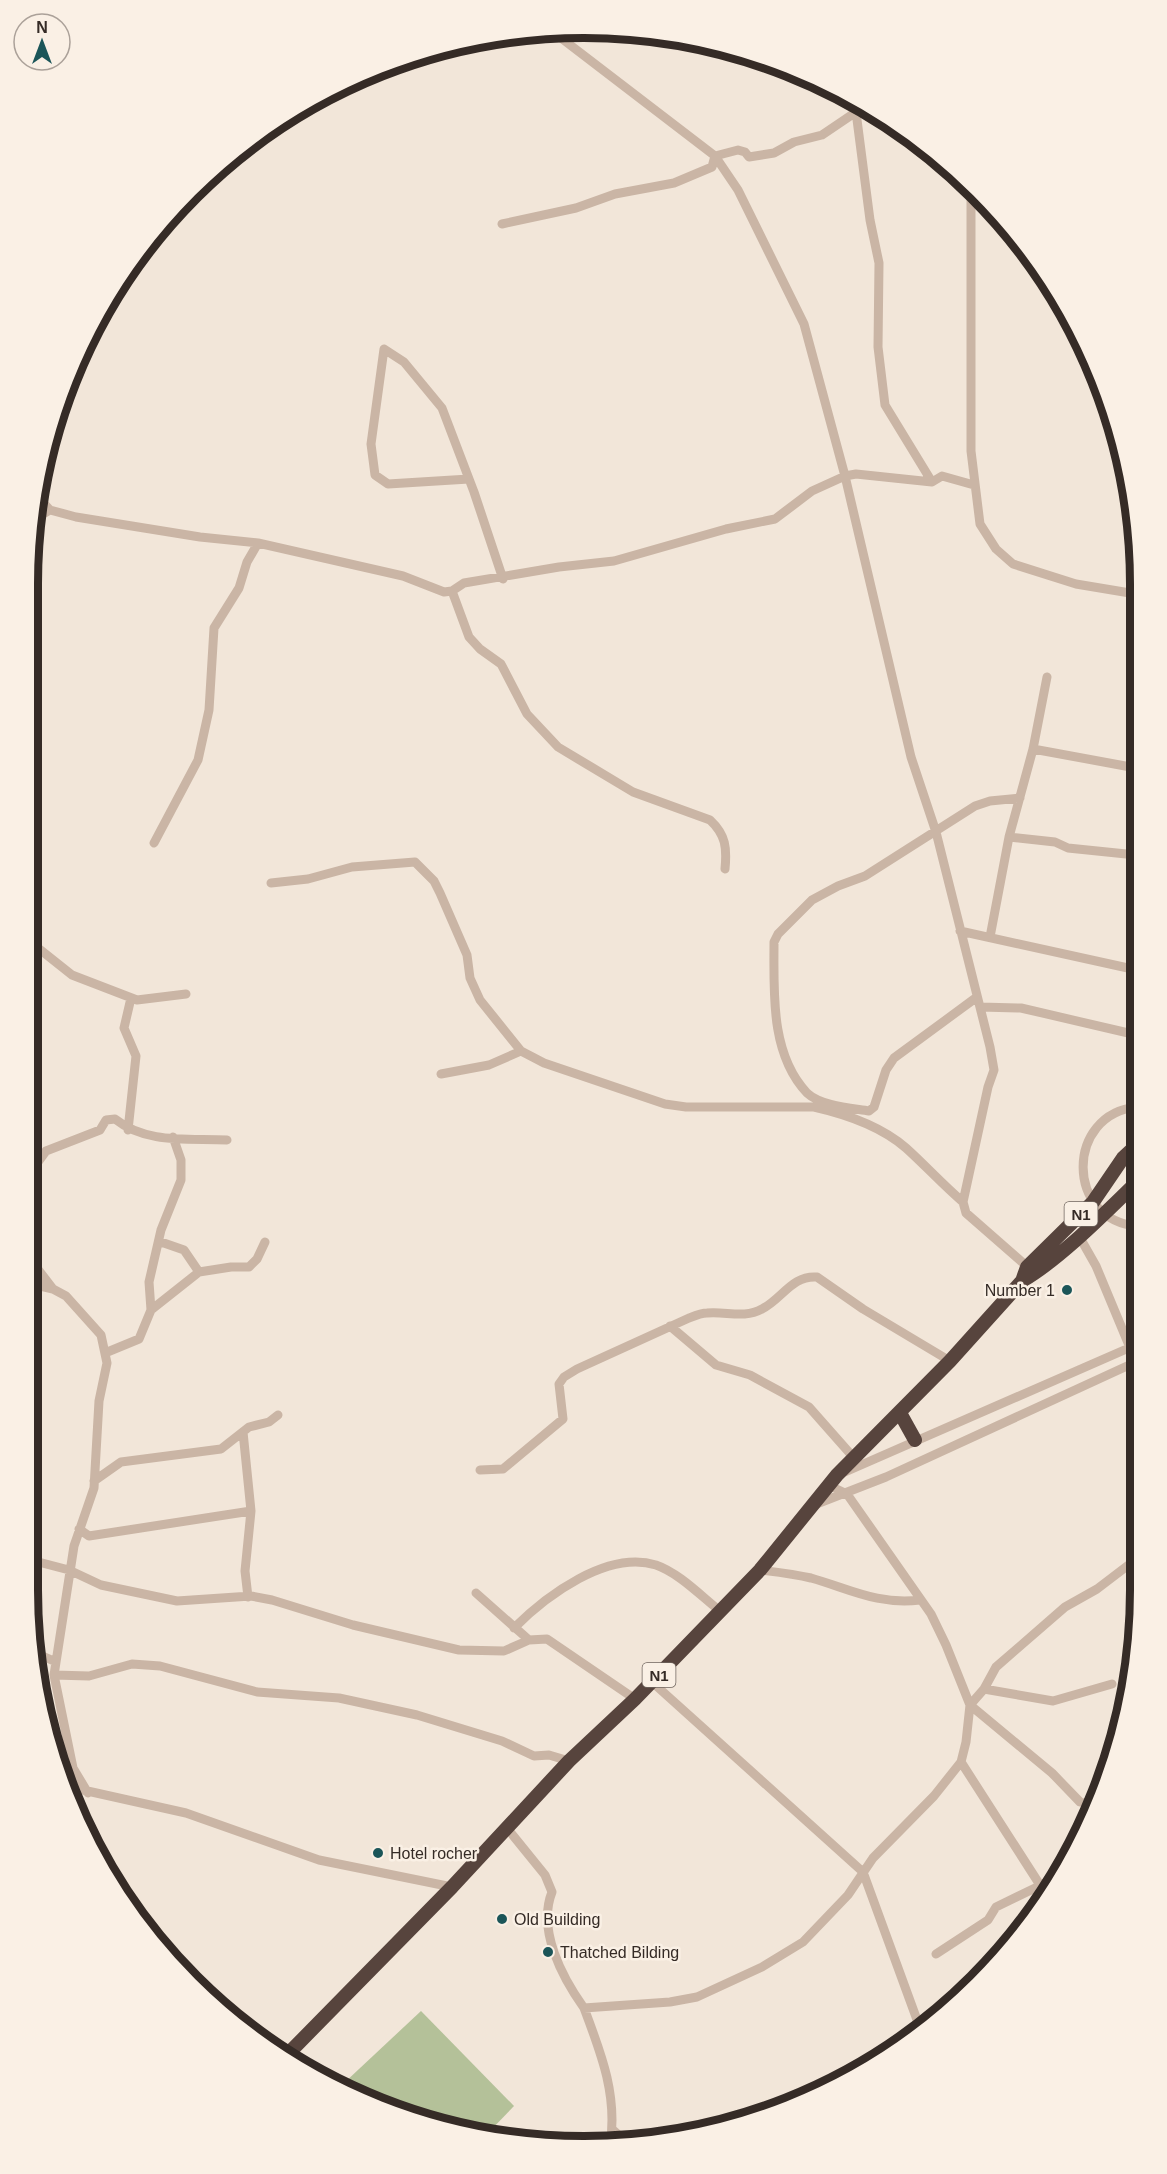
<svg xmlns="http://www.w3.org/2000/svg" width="1167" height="2174" font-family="Arial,sans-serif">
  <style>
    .green { fill: #b4c199 }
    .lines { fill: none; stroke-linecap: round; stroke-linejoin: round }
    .minor { stroke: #cab5a5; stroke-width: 9 }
    .highway { stroke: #57443d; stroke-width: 14 }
    .poi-dot { fill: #1b5558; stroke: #faf0e5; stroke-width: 2 }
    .labels { text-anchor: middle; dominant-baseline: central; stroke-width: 5; stroke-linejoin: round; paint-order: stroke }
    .shield { fill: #faf0e5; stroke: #70665f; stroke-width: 1.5 }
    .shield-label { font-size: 15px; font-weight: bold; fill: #352b26 }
    .poi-label { font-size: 16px; fill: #352b26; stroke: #faf0e5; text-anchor: start }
    .rim { fill: none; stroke: #352b26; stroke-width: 8 }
  </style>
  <rect width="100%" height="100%" fill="#f2e6d9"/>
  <path class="green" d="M421,2011L514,2106L488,2133L440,2128L343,2084Z"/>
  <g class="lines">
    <path class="minor" d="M548,28L715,156L738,190L804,324L845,476L911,757L936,832L990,1047L994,1070L988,1087L963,1202L966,1213L1031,1270
      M856,112L870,220L879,263L878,347L885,405L932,482
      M971,189V451L980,524L996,549L1013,564L1076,584L1136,594
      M502,224L576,208L615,194L674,183L712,167L715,156L738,150L745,152L749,157L774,153L794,142L822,135L856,112L871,108
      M469,479L388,484L375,475L371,444L384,349L404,362L442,408L474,492L503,579
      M37,496L50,510L76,517L200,537L258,543L403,576L444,592L452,591L464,583L559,567L614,561L726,529L775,519L812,491L845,476L856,474L932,482L942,476L974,485
      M34,513H45L50,510
      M452,591L469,637L480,649L501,664L527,714L558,747L633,792L710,820C726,835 727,848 725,869
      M1033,749L1136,768
      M1009,837L1055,842L1068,848L1136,855
      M154,843L198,760L209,710L214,628L239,588L247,562L258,543
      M271,883L308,879L352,867L415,862L434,881L440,893L467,955L470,978L480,1000L521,1051
      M960,931L1137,970
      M990,937L1009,837L1033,749L1047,677
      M28,940L72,975L137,1000L186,994
      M977,997L894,1058L886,1070L874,1107L869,1111C851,1108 821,1106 807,1093C770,1054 774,992 774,942L778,934L812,900L838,886L865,876L975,806L990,801L1020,798
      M980,1007L1021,1008L1137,1035
      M441,1074L489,1065L521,1051L544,1063L665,1104L686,1107H814C845,1114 882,1127 906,1148C926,1166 943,1185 963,1202
      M1137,1107C1065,1114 1065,1221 1138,1226
      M128,1130L136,1056L124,1028L131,998
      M27,1177L46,1151L100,1130L106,1120L115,1119C146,1144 188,1138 227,1140
      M1079,1236L1096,1266L1136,1362
      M161,1242L184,1250L199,1272L231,1267H249L257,1259L265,1242
      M27,1255L53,1289L66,1296L101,1335L107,1363L99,1401L94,1488L74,1546L54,1675L73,1768L88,1793
      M27,1283L53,1289
      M151,1310L149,1282L161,1230L181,1180V1160L173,1137
      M670,1326L716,1365L750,1375L809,1407L854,1458
      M105,1353L139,1339L151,1310L199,1272
      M243,1432L251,1511L245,1571L248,1597
      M480,1470L503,1469L563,1419L559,1384L564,1377L577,1369L689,1318C694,1316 701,1313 707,1313C726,1311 744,1319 762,1309C782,1299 792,1275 817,1277L863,1309L950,1361
      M845,1472L1138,1344
      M94,1481L121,1462L221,1449L249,1427L269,1422L278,1415
      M814,1505L886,1477L1138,1361
      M79,1529L89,1536L251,1511
      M27,1559L69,1570L101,1585L177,1601L251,1596L272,1600L353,1625L459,1650L504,1651L529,1640L547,1639L635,1699
      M760,1570C776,1572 794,1574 811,1578C850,1589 877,1605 920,1600
      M476,1593L529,1640
      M514,1628C546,1596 607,1550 656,1565C679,1573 701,1596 720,1611
      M38,1654L56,1662
      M54,1675L89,1676L132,1664L160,1666L257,1692L339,1698L417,1715L502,1741L534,1756L549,1755L569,1761
      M652,1682L863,1872L920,2028
      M984,1689L1053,1701L1112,1684
      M961,1762L1040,1885
      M65,1786L186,1813L319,1860L452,1887
      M1092,1805L1080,1802L1052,1773L970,1705L984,1689L996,1667L1065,1607L1097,1589L1139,1557
      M507,1828L545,1875L552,1892C537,1930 562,1977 584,2008L670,2002L697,1997L762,1967L803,1942L848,1895L873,1858L934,1796L961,1762L966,1742L970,1705L946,1645L931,1614L847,1494L828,1485
      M936,1954L988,1920L996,1907L1060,1876
      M584,2008C601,2053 618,2096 610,2145
      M612,2129L629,2144"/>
    <path class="highway" d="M1022,1281L1027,1267L1093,1202L1123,1158L1137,1145
      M900,1413L915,1440
      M284,2058L452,1887L569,1761L635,1699L760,1570L837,1475L950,1361L1022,1281C1060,1259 1106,1212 1137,1182"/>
  </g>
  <g class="poi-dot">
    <circle cx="1067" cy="1290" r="6"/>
    <circle cx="378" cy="1853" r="6"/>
    <circle cx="502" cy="1919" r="6"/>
    <circle cx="548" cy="1952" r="6"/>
  </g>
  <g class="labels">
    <g class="shield">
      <rect x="1064.5" y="1202" width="33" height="24" rx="4.5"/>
      <rect x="642.5" y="1663" width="33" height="24" rx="4.5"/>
    </g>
    <g class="shield-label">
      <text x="1081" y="1214">N1</text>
      <text x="659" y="1675">N1</text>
    </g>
    <g class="poi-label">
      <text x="1055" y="1290" text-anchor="end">Number 1</text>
      <text x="390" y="1853">Hotel rocher</text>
      <text x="514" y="1919">Old Building</text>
      <text x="560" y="1952">Thatched Bilding</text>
    </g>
  </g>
  <path d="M0 0H1167V2174H0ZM584 38H584A546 546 0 0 1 1130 584V1590A546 546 0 0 1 584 2136H584A546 546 0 0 1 38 1590V584A546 546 0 0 1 584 38Z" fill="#faf0e5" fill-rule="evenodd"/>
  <path class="rim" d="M584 38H584A546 546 0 0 1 1130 584V1590A546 546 0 0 1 584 2136H584A546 546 0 0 1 38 1590V584A546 546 0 0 1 584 38Z"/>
  <g transform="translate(42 42)"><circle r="28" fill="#faf0e5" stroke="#aba199" stroke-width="1.5"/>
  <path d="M0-4.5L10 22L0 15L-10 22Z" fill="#1b5558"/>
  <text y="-9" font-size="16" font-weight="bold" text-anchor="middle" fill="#352b26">N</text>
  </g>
</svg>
